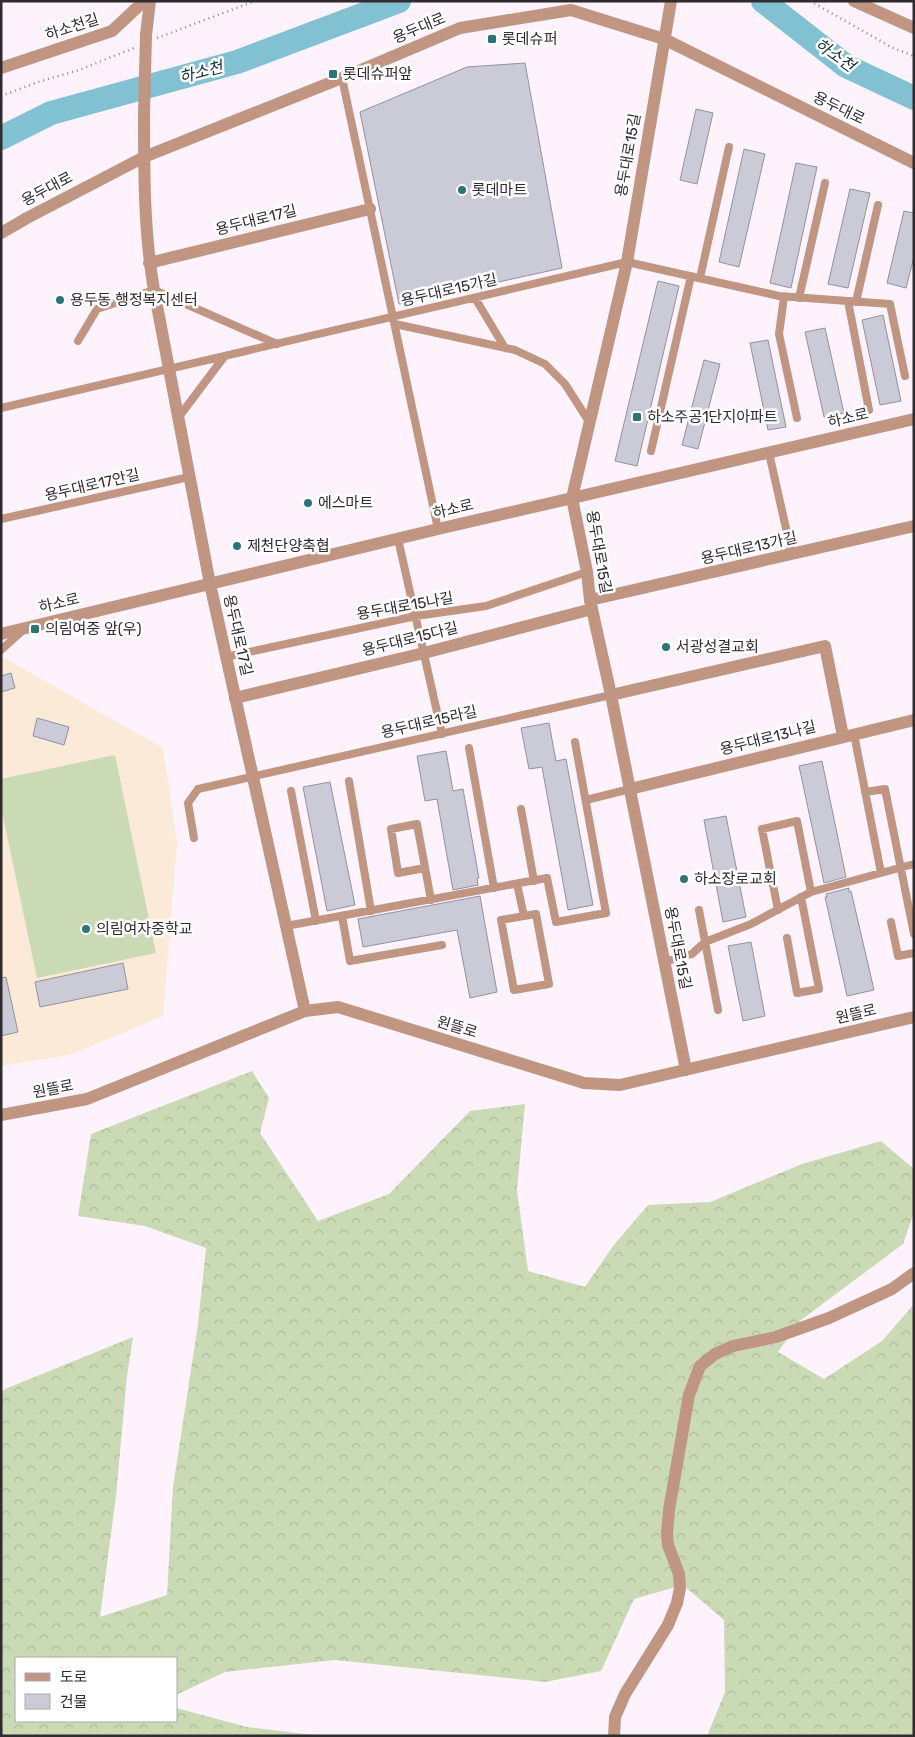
<svg xmlns="http://www.w3.org/2000/svg" width="915" height="1737" font-family="Rubik,'Noto Sans KR',sans-serif">
  <style>
    .education { fill: #fbead8 }
    .forest { fill: url(#forest-crowns) }
    .pitch { fill: #c9dab5 }
    .lines { fill: none; stroke-linecap: round; stroke-linejoin: round }
    .river { stroke: #81c1d1; stroke-width: 24 }
    .building { fill: #cbcbd7; stroke: #92929e }
    .path { stroke: #8e878d; stroke-width: 2.5; stroke-dasharray: 1 4; stroke-linecap: butt }
    .service { stroke: #c09582; stroke-width: 8 }
    .minor { stroke: #c09582; stroke-width: 12 }
    .tertiary { stroke: #c09582; stroke-width: 12 }
    .minor-bridge { stroke: #c09582; stroke-width: 12 }
    .poi-dot { fill: #2b7575; stroke: #fff; stroke-width: 2 }
    .labels { text-anchor: middle; dominant-baseline: central; stroke-width: 5; stroke-linejoin: round; paint-order: stroke }
    .street-label { font-size: 15px; fill: #2f2b2f; stroke: #fff }
    .poi-label { font-size: 15px; fill: #2f2b2f; stroke: #fff; text-anchor: start }
    .water-label { font-size: 16px; font-style: italic; fill: #0f2f37; stroke: #fff }
  </style>
  <defs>
    <pattern id="forest-crowns" width="20" height="18" patternUnits="userSpaceOnUse" patternTransform="scale(1.25)"><rect width="20" height="18" fill="#c9dab5"/><path d="M2 6a3 3 0 1 1 6 0M12 15a3 3 0 1 1 6 0" fill="none" stroke="#adbb9c"/></pattern>
  </defs>
  <rect width="100%" height="100%" fill="#fef3fd"/>
  <path class="education" d="M1,656L163,748L177,842L163,1016L70,1055L1,1066Z"/>
  <path class="forest" d="M252,1071L269,1098L260,1133L318,1221L389,1194L470,1111L525,1104L517,1190L528,1271L585,1287L613,1246L648,1205L710,1202L802,1164L881,1141L914,1169V1212L903,1244L801,1320L778,1352L824,1379L882,1341L914,1304V1736H707L725,1692L724,1620L683,1585L634,1599L601,1671L545,1682L335,1660L225,1672L176,1695V1658H16V1721H176V1708L247,1727L321,1736H1V1392L5,1389L133,1337L127,1376L116,1496L100,1617L167,1595L173,1487L198,1324L206,1248L145,1226L78,1216L91,1134Z"/>
  <path class="pitch" d="M115,755L156,953L37,978L1,807V779Z"/>
  <g class="lines">
    <path class="river" d="M763,1L846,66L914,98
      M1,138L51,113L237,62L399,1"/>
  </g>
  <path class="building" d="M525,63L562,268L399,304L360,112L467,67Z
    M696,109L713,113L697,184L680,180Z
    M744,149L765,154L739,267L719,262Z
    M796,163L817,167L791,288L770,283Z
    M850,189L870,193L848,288L828,284Z
    M904,211L914,213V257L906,288L887,283Z
    M658,281L679,286L637,466L615,461Z
    M883,315L901,401L880,405L862,320Z
    M825,328L844,413L824,417L805,332Z
    M768,340L786,427L768,430L750,343Z
    M704,360L720,364L698,449L682,445Z
    M11,673L15,688L1,692V676Z
    M37,718L69,727L64,745L33,736Z
    M549,723L556,761L566,759L593,905L568,910L542,767L529,769L521,728Z
    M446,751L453,791L463,789L479,878H477L478,885L453,890L437,799L425,801L417,756Z
    M822,761L846,877L824,883L799,766Z
    M330,782L355,905L327,911L303,787Z
    M726,816L746,917L723,922L704,820Z
    M849,888V892L851,891L874,990L847,996L825,897H827L826,894Z
    M480,896L497,992L470,998L457,930L363,947L358,919Z
    M751,942L765,1016L743,1021L728,946Z
    M123,963L128,989L40,1007L35,982Z
    M6,977L18,1032L1,1036V978Z"/>
  <g class="lines">
    <path class="path" d="M810,1L893,48L914,56
      M157,38L255,1
      M1,96L38,82L79,70L134,48"/>
    <path class="service" d="M342,78L438,529
      M700,278L729,147
      M784,297L779,334L797,418
      M475,298L505,348
      M799,298L825,183
      M848,301L869,410
      M856,302L878,205
      M395,324L515,350L545,364L565,384L590,423
      M78,341L97,309L154,290L277,344
      M1,408L627,262L779,296L890,304L905,376
      M178,418L224,357
      M651,451L691,276
      M769,453L792,555
      M1,519L189,477
      M398,539L442,734
      M1,650L22,631
      M226,657L416,616L486,606L587,572
      M854,734L881,873
      M469,748L494,888
      M349,781L371,911
      M291,791L316,921
      M865,792L885,789L914,934
      M586,800L630,789
      M521,809L534,881
      M194,838L188,803L198,789L611,695
      M425,868L398,873L391,829L417,824L431,900
      M517,884L524,916
      M699,910L718,1010
      M778,910L762,829L797,821L811,892
      M536,914L549,984L514,990L501,920Z
      M342,916L350,961L442,945
      M891,922L898,956L914,953
      M286,926L547,878L556,922L606,913L575,742
      M787,938L797,993L819,989L801,897
      M664,962L692,954L705,942L751,924L811,892L914,864"/>
    <path class="minor" d="M854,1L914,28
      M146,35L150,1
      M1,68L112,31L144,1
      M144,115C144,173 144,233 154,290L210,584L305,1011
      M149,263L370,209
      M590,600L914,526
      M1,634L438,529L914,419
      M611,695L825,646L843,736
      M235,698L424,653L592,609
      M630,789L914,720
      M614,1736L615,1717L625,1694L668,1625L677,1603L680,1588L679,1574L668,1545L667,1533L669,1510L689,1395L700,1366L715,1354L733,1346L776,1337L829,1318L892,1289L914,1273"/>
    <path class="tertiary" d="M671,1L627,262L572,498L587,572L590,600L611,695L686,1070
      M1,233L27,218L144,157L342,78L460,28L571,10L664,39L914,163
      M1,1115L87,1099L305,1011L338,1007L584,1083L620,1085L914,1017"/>
    <path class="minor-bridge" d="M144,115L146,35"/>
  </g>
  <g class="poi-dot">
    <rect x="487" y="34" width="10" height="10" rx="2.5"/>
    <rect x="328" y="69" width="10" height="10" rx="2.5"/>
    <circle cx="462" cy="190" r="5"/>
    <circle cx="60" cy="300" r="5"/>
    <rect x="632" y="412" width="10" height="10" rx="2.5"/>
    <circle cx="308" cy="503" r="5"/>
    <circle cx="237" cy="546" r="5"/>
    <rect x="30" y="624" width="10" height="10" rx="2.5"/>
    <circle cx="666" cy="647" r="5"/>
    <circle cx="684" cy="879" r="5"/>
    <circle cx="86" cy="929" r="5"/>
  </g>
  <g class="labels">
    <g class="street-label">
      <text transform="translate(72 27) rotate(-18)">하소천길</text>
      <text transform="translate(419 28) rotate(-23)">용두대로</text>
      <text transform="translate(839 108) rotate(26)">용두대로</text>
      <text transform="translate(628 155) rotate(-80)">용두대로15길</text>
      <text transform="translate(47 189) rotate(-28)">용두대로</text>
      <text transform="translate(256 220) rotate(-14)">용두대로17길</text>
      <text transform="translate(449 290) rotate(-13)">용두대로15가길</text>
      <text transform="translate(848 418) rotate(-13)">하소로</text>
      <text transform="translate(92 485) rotate(-13)">용두대로17안길</text>
      <text transform="translate(453 509) rotate(-13)">하소로</text>
      <text transform="translate(749 548) rotate(-13)">용두대로13가길</text>
      <text transform="translate(599 552) rotate(80)">용두대로15길</text>
      <text transform="translate(59 603) rotate(-13)">하소로</text>
      <text transform="translate(405 606) rotate(-10)">용두대로15나길</text>
      <text transform="translate(238 635) rotate(77)">용두대로17길</text>
      <text transform="translate(410 639) rotate(-14)">용두대로15다길</text>
      <text transform="translate(429 722) rotate(-13)">용두대로15라길</text>
      <text transform="translate(768 738) rotate(-14)">용두대로13나길</text>
      <text transform="translate(678 948) rotate(79)">용두대로15길</text>
      <text transform="translate(856 1014) rotate(-13)">원뜰로</text>
      <text transform="translate(457 1027) rotate(17)">원뜰로</text>
      <text transform="translate(53 1089) rotate(-11)">원뜰로</text>
    </g>
    <g class="poi-label">
      <text x="502" y="39">롯데슈퍼</text>
      <text x="343" y="74">롯데슈퍼앞</text>
      <text x="472" y="190">롯데마트</text>
      <text x="70" y="300">용두동 행정복지센터</text>
      <text x="647" y="417">하소주공1단지아파트</text>
      <text x="318" y="503">에스마트</text>
      <text x="247" y="546">제천단양축협</text>
      <text x="45" y="629">의림여중 앞(우)</text>
      <text x="676" y="647">서광성결교회</text>
      <text x="694" y="879">하소장로교회</text>
      <text x="96" y="929">의림여자중학교</text>
    </g>
    <g class="water-label">
      <text transform="translate(835 55) rotate(35)">하소천</text>
      <text transform="translate(201 72) rotate(-15)">하소천</text>
    </g>
  </g>
  <rect width="915" height="1737" fill="none" stroke="#2f2b2f" stroke-width="5"/>
  <rect x="15" y="1657" width="162" height="65" fill="#ffffff" stroke="#acaaac"/>
  <rect x="25" y="1673" width="25" height="8" fill="#c09582" stroke="#acaaac"/>
  <text x="60" y="1682" font-size="15" fill="#2f2b2f">도로</text>
  <rect x="25" y="1694" width="25" height="15" fill="#cbcbd7" stroke="#acaaac"/>
  <text x="60" y="1707" font-size="15" fill="#2f2b2f">건물</text>
</svg>
